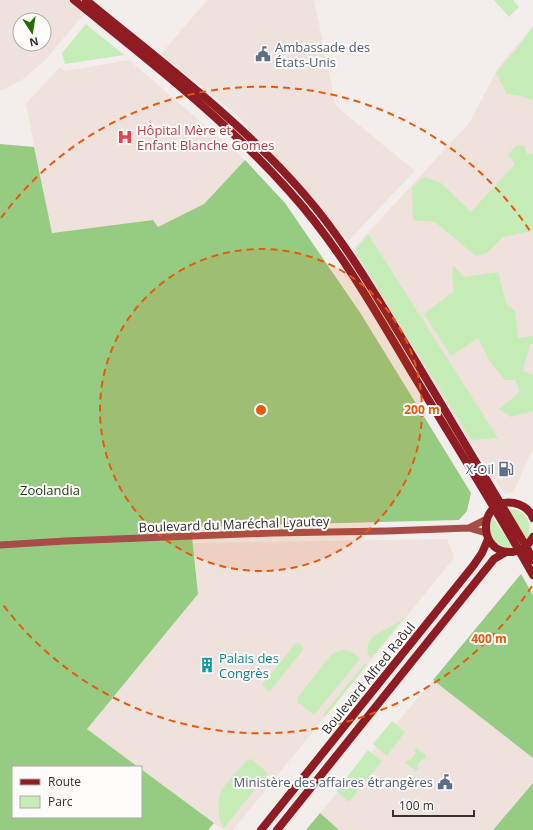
<svg xmlns="http://www.w3.org/2000/svg" width="533" height="830" font-family="'Open Sans',sans-serif">
  <style>
    .built { fill: #efe1dc; fill-rule: evenodd }
    .green { fill: #c6edb8 }
    .forest { fill: #95cc81 }
    .lines { fill: none; stroke-linecap: round; stroke-linejoin: round }
    .secondary { stroke: #a74d49; stroke-width: 7 }
    .primary { stroke: #8f1c22; stroke-width: 8 }
    .ring { fill: none; stroke: #e8590c; stroke-width: 2; stroke-dasharray: 7 5 }
    .labels { text-anchor: middle; dominant-baseline: central; stroke-width: 4; stroke-linejoin: round; paint-order: stroke }
    .service-label { font-size: 13px; fill: #4e5e75; stroke: #fefcfb; text-anchor: end }
    .health-label { font-size: 13px; fill: #be3a42; stroke: #fefcfb; text-anchor: start }
    .park-label { font-size: 13px; fill: #214411; stroke: #fefcfb }
    .street-label { font-size: 13px; fill: #343231; stroke: #fefcfb }
    .culture-label { font-size: 13px; fill: #0d838f; stroke: #fefcfb; text-anchor: start }
    .centre { fill: #e8590c; stroke: #fefcfb; stroke-width: 2 }
    .ring-label { font-size: 12px; text-anchor: middle; font-weight: bold; fill: #e8590c; stroke: #fefcfb; stroke-width: 4; stroke-linejoin: round; paint-order: stroke }
  </style>
  <rect width="100%" height="100%" fill="#f3eeec"/>
  <path class="built" d="M0,0H67L84,14L45,60L25,78L0,91ZM20,20H44V44H20Z
    M207,0H314L336,106L415,171L348,241L237,115L161,54Z
    M533,26V449L513,492L505,494L470,442L353,249L470,122L499,66Z
    M129,60L245,160L204,204L158,227L153,220L51,233L26,104L60,67L65,71Z
    M447,539L454,558L233,830H224L214,823L141,769V767H138L87,729L198,594L193,543Z
    M433,680L533,758V783L493,830H339L320,813Z"/>
  <path class="green" d="M494,0H513L519,7L509,17Z
    M86,24L124,55L65,64L62,53Z
    M533,26V100L521,96L507,94L496,73L519,46Z
    M524,145L527,154H533V231L503,237L487,253L476,256L435,222L413,220L412,188L424,177L441,183L471,212L515,164L508,154L516,146Z
    M368,234L498,438L471,440L355,251Z
    M453,265L464,277L498,272L506,303L515,311L518,338L533,336V344H530L523,371L533,375V411L511,417L499,409L520,392L515,380H505L490,362L478,338L451,356L424,314L454,291L452,279Z
    M508,509C527,508 533,524 527,540Z
    M493,518L513,548C497,549 481,532 493,518Z
    M406,616L372,657L368,655C364,635 383,632 395,624C399,622 402,619 406,616Z
    M298,643L302,646L303,650L269,692L262,685L295,644Z
    M341,650C350,650 354,653 360,659L314,715L298,702V697L330,656L334,653Z
    M365,663L367,665L325,717L323,715Z
    M392,721L405,732L387,756L373,744Z
    M416,748L427,756L424,760L422,759L417,766L419,768L416,771L405,763L408,759L410,760L416,753L414,752Z
    M368,750L382,761L350,801H348L337,792V790Z
    M251,759L268,773L224,828C218,821 217,800 221,792C225,783 241,768 247,760Z"/>
  <path class="forest" d="M0,144L34,147L52,233L153,220L158,227L204,204L245,160L285,203L361,314L471,493L467,511L459,520L191,527L198,594L87,729L138,767H13V817H141V769L214,823L208,830H0Z
    M521,574L533,595V758L433,680Z
    M533,783V830H493Z
    M320,813L339,830H306Z"/>
  <g class="lines">
    <path class="secondary" d="M469,528L487,519
      M0,545L65,541L272,533L387,531L469,528L486,533"/>
    <path class="primary" d="M74,0C148,60 225,119 289,191C339,246 376,312 414,376C454,442 495,507 533,575
      M86,0C161,62 240,120 304,194C345,241 377,297 409,350C448,416 487,481 526,546L533,560
      M533,518C530,510 523,505 514,503C478,497 476,554 512,552C521,551 529,545 533,537
      M261,830L473,566L482,553L488,539
      M277,830L494,559L506,552"/>
  </g>
  <circle cx="261" cy="410" r="161" fill="#e8590c" fill-opacity=".12"/>
  <g class="ring">
    <circle cx="261" cy="410" r="161"/>
    <path d="M532 586A323 323 0 0 1 1 602M1 218A323 323 0 0 1 532 234"/>
  </g>
  <defs>
    <g id="civic-bare" transform="scale(1.2)"><path d="M-.6-6.5H3V-4.5H.6V-3L4-1V1h2V6H-6V1h2V-1L-.6-3ZM-1.2 2.5V6h2.4V2.5Z" fill="#5c6f8a" stroke="#fefcfb" stroke-width="2.5" paint-order="stroke"/></g>
    <g id="hospital-bare" transform="scale(1.2)"><path d="M-5-5h3v3.5h4V-5h3V5h-3V1.5h-4V5h-3Z" fill="#e0444e" stroke="#fefcfb" stroke-width="2.5" paint-order="stroke"/></g>
    <g id="fuel-bare" transform="scale(1.2)"><path d="M-5.5-6h7V0h2V4h1.3V-2.5L3-4.5l.8-.8L6-3V5H2.5V1h-1V6h-7ZM-4.2-4.7v3.2H.2V-4.7Z" fill="#5c6f8a" stroke="#fefcfb" stroke-width="2.5" paint-order="stroke"/></g>
    <g id="building-bare" transform="scale(1.2)"><path d="M-4-6H4V6H1V3H-1V6H-4ZM-2.5-4.3h1.7v1.8h-1.7ZM.8-4.3h1.7v1.8H.8ZM-2.5-1h1.7V.8h-1.7ZM.8-1h1.7V.8H.8Z" fill="#0f9aa8" stroke="#fefcfb" stroke-width="2.5" paint-order="stroke"/></g>
  </defs>
  <g fill-rule="evenodd">
    <use href="#civic-bare" x="263" y="54"/>
    <use href="#hospital-bare" x="125" y="137"/>
    <use href="#fuel-bare" x="506" y="469"/>
    <use href="#building-bare" x="207" y="665"/>
    <use href="#civic-bare" x="445" y="782"/>
  </g>
  <g class="labels">
    <g class="service-label">
      <text x="275" y="47" text-anchor="start">Ambassade des<tspan x="275" dy="15">États-Unis</tspan></text>
      <text x="494" y="469">X-Oil</text>
      <text x="433" y="782">Ministère des affaires étrangères</text>
    </g>
    <g class="health-label">
      <text x="137" y="130">Hôpital Mère et<tspan x="137" dy="15">Enfant Blanche Gomes</tspan></text>
    </g>
    <g class="park-label">
      <text x="50" y="490">Zoolandia</text>
    </g>
    <g class="street-label">
      <text transform="translate(234 524) rotate(-2)">Boulevard du Maréchal Lyautey</text>
      <text transform="translate(368 678) rotate(-51)">Boulevard Alfred Raôul</text>
    </g>
    <g class="culture-label">
      <text x="219" y="658">Palais des<tspan x="219" dy="15">Congrès</tspan></text>
    </g>
  </g>
  <circle cx="261" cy="410" r="6" class="centre"/>
  <g class="ring-label">
    <text x="422" y="414">200 m</text>
    <text x="489" y="643">400 m</text>
  </g>
  <rect x="12" y="766" width="130" height="52" fill="#fefcfb" stroke="#adabaa"/>
  <rect x="20" y="779" width="20" height="6" fill="#8f1c22" stroke="#adabaa"/>
  <text x="48" y="786" font-size="12" fill="#343231">Route</text>
  <rect x="20" y="796" width="20" height="12" fill="#c6edb8" stroke="#adabaa"/>
  <text x="48" y="806" font-size="12" fill="#343231">Parc</text>
  <g transform="translate(32 32) rotate(168)"><circle r="19" fill="#fefcfb" stroke="#adabaa"/>
  <path d="M0-3L7 15L0 10L-7 15Z" fill="#2a6b00"/>
  <text y="-6" font-size="11" font-weight="bold" text-anchor="middle" fill="#343231">N</text>
  </g>
  <path d="M393 810v6h81v-6" fill="none" stroke="#343231" stroke-width="2"/>
  <text x="399" y="810" font-size="12" fill="#343231" stroke="#fefcfb" stroke-width="3" paint-order="stroke">100 m</text>
</svg>
